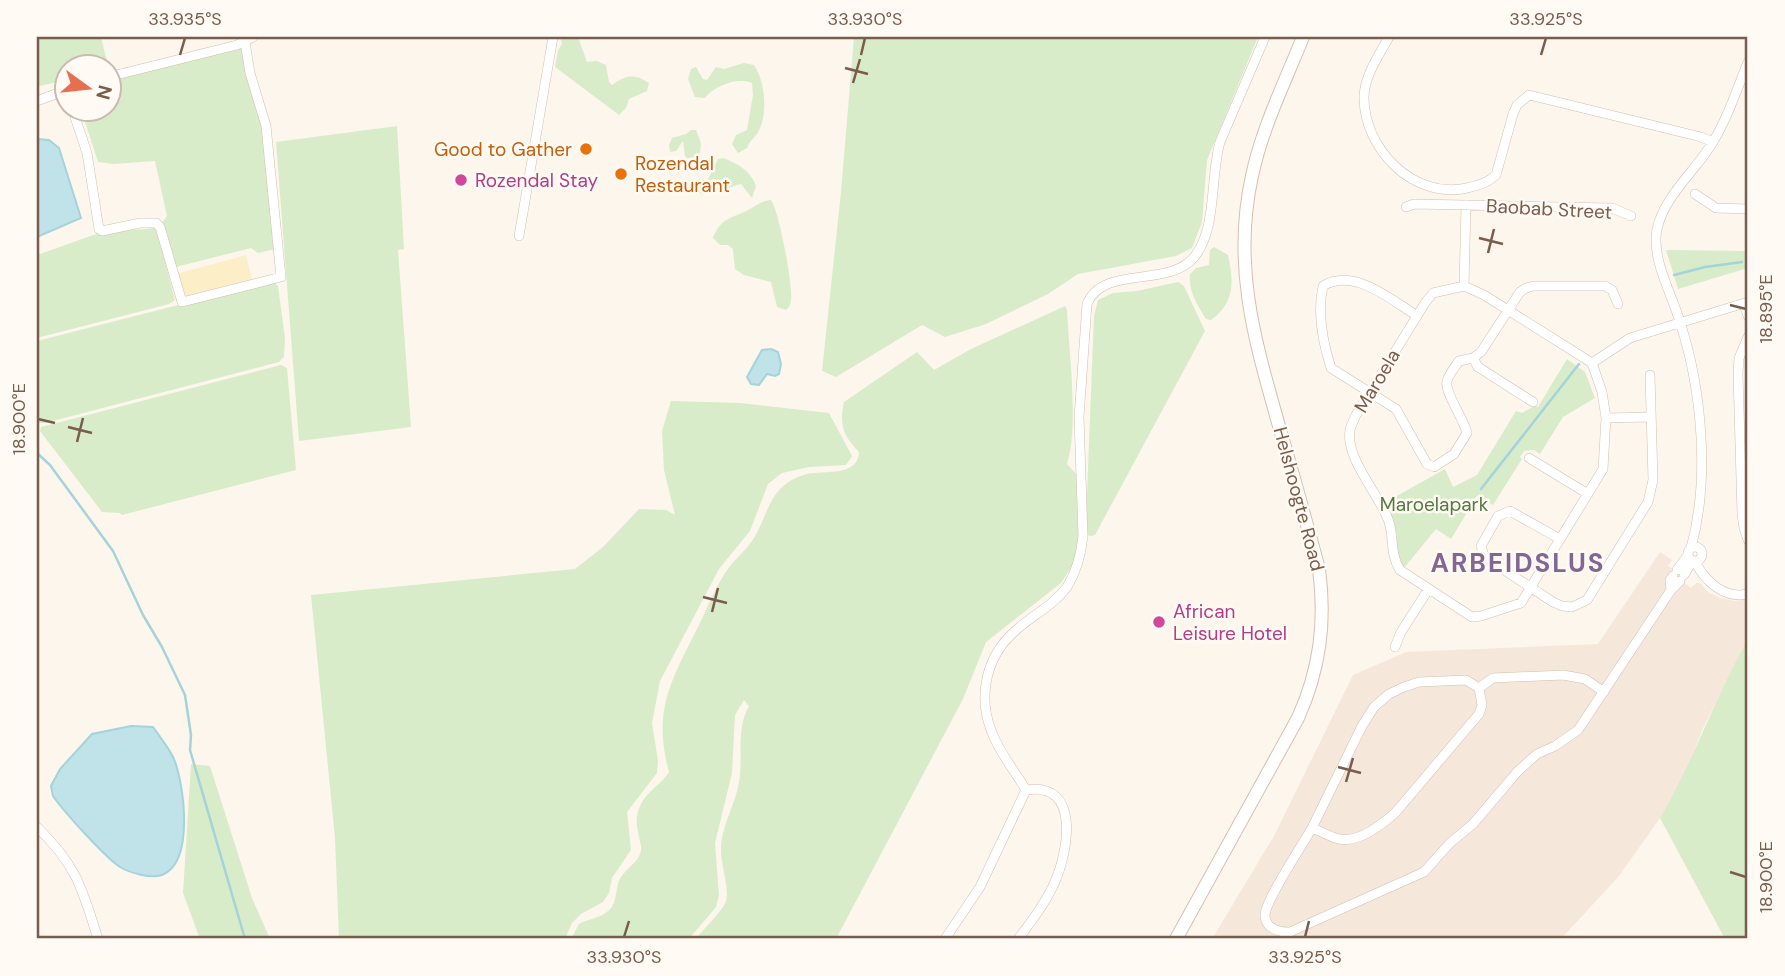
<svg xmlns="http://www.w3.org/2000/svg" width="1785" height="976" font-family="'DM Sans',sans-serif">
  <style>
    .residential { fill: #f5e8da }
    .green { fill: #d8ecc9 }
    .sand { fill: #fcefc7 }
    .water { fill: #bfe3e8; stroke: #a5d3da; stroke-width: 2 }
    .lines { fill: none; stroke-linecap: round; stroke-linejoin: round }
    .stream { stroke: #a5d3da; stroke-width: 2.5 }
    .street-casing { stroke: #d1beb0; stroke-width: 10 }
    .secondary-casing { stroke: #d6c0b0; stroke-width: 14 }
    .street { stroke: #fff; stroke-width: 9 }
    .secondary { stroke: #fff; stroke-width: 12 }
    .ticks { fill: none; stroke: #7a5c4d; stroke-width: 2.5 }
    .food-dot { fill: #e8710a; stroke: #fffaf3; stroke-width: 2.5 }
    .hotel-dot { fill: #d1479c; stroke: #fffaf3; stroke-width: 2.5 }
    .labels { text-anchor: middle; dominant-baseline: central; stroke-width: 5; stroke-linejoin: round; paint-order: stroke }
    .food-label { font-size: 19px; fill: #c56008; stroke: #fffaf3; text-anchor: end }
    .hotel-label { font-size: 19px; fill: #b23c85; stroke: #fffaf3; text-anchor: start }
    .street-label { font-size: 19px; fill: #7a5c4d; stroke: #fffaf3 }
    .park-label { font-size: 19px; fill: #537a41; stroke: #fffaf3 }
    .district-label { font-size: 26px; font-weight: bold; letter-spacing: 2px; fill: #846695; stroke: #fffaf3 }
    .neatline { fill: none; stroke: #7a5c4d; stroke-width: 2.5 }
    .ticks-label { font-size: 18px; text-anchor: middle; fill: #7a5c4d }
  </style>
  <rect width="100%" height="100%" fill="#fdf6ec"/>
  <path class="residential" d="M1660,552L1672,560L1668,566L1686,576L1683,582L1691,588L1696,583H1700L1709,593L1721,598L1735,601L1748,598V639L1703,728L1682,781L1660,818L1619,876L1561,939H1212L1274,836L1353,675L1406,652L1598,644Z"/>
  <path class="green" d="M37,37H101L108,66H66V80L40,86L37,84Z
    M560,37H578L587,62L597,61L606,65L609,82L612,85C625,75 635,73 649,83L647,91L629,99L626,108L619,115L555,67L558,50L562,44Z
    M854,37H1258L1207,160L1202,222L1192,248L1176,256L1078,274L1048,294L986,324L945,337L922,325L836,377L822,371L841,192Z
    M239,47H242L265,133L276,249L258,253L251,248L172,268L161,224L167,216L155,161L114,164L98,162L81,109L108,108L109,80Z
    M744,63L754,65C765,81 768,113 759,130C756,138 750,139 747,148L738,153L732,144L736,135L747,130L753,95L752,83C737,77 714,86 705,98L695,97L688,79L691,69L696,67L703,79L707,80L716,67L724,69Z
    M397,126L404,249L398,250L411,427L299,441L276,142Z
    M691,130H696L701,143L700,153L694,158H687L685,156L683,141L676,151L670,152L669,145L672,138L686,134Z
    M723,158C737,163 751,171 756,186L752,198L741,184C727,187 706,199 693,191L694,186L699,179L707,181L718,159Z
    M771,200C779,211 793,285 791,300C790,306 790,306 786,310L777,307L771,282L744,275L735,269L733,249L728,245H720L713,238C720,220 728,219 744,212C754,208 760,201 771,200Z
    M156,228L175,300L169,304L37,338V255L99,233Z
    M1214,247L1228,255C1234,282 1235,303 1211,320L1206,319C1197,305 1188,290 1190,274L1196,268L1209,265L1210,250Z
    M1666,250L1748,251V268L1678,289Z
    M273,281L278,286L285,338L284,357L279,362L45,423H37V341Z
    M1178,282L1184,286L1205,331L1095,535L1091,536L1087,535L1086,520L1094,316L1098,300L1113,293L1137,291Z
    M1065,306L1067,310C1069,352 1079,426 1067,464L1077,475L1079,525L1076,560L1061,583L986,642L963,699L836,939H696C703,929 722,912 726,901C730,889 720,863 721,848C722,823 738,800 740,775C742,752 737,727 749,706L744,700L735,715L732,773L715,843L719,895L716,907L689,939H571L579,924C588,919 601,918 608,911C619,902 614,888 621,877C628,867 643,859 641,846C638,830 633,819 641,804C648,790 662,784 669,772C651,708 674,676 701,621C709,604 717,584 728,569C735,559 745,551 752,541C763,525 767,503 780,489C788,481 796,477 807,474C825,470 858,477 859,452C843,435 839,425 844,402L917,352L934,370L971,349Z
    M1567,359L1585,372L1595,398L1563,417L1540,454L1534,450L1524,451L1520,457L1522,459L1493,505L1477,496L1451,539L1436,529L1404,568L1397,559V535L1386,502L1445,469L1453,487L1477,475L1516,411L1522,413L1534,406L1538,407Z
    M281,365L287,368L296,470L122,515L120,513L102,512L40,431L41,427Z
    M671,401L740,403L829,413L852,456L846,465L809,467L782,473L768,484L750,531L719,569L660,681L652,723L658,761L657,773L627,812L631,850L612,878L609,893L603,902L581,914L572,923L565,939H339L335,838L311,595L575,569L603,547L639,509L666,510L675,515L664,470L662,431Z
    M1748,639V939H1725L1660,818C1694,760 1715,697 1748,639Z
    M191,764L210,766L252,898L270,939H200L183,893Z"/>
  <path class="sand" d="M246,255L252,279L183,297L176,274Z"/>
  <path class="water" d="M37,139L49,140L59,148L81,218L37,237Z
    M771,349L778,352L781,364L779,374L775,376L767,374L759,385L751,384L747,377L762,350Z
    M131,726L153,727C160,737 169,748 174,759C184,784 195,862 162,875C151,879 130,873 120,867C105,857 64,812 53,796L51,786L60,769L92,734Z"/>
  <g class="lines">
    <path class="stream" d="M1674,275L1705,267L1742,262
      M37,453L50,465L113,551L143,615L162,647L185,695L191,735L190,750L245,939
      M1481,489L1579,364"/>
    <g class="street-casing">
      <path id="street" d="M1389,37C1379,55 1365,75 1364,96C1363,148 1413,200 1467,188C1477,186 1489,182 1496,175L1513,114L1517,105L1529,95L1701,137L1713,142
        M108,77L237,45L253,37
        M37,101L66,90
        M72,108L87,153L99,229L102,231L140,223H156L160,227L182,302L281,277L266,126L250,73L245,42
        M1695,194L1716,208L1748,209
        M1406,207L1414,204L1612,208L1631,216
        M519,236L553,37
        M1464,286L1484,295L1592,363L1602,392L1606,418L1603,469L1521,603L1481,616L1472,617L1400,570C1390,555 1394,538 1389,522C1380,495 1345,459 1350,430C1351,425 1354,420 1356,415L1425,303L1433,293Z
        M1464,286L1466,205
        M1744,304L1748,316
        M1416,315C1391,300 1354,267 1323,286C1317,312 1323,343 1331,368L1396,409L1427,464L1434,467L1454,454L1467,433C1464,419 1444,392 1447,381C1449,374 1455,367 1459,361L1473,358L1481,352L1520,292L1526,288L1533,286H1605L1612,290L1618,304
        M1748,337L1739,358L1738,373L1742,514L1744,528L1748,540
        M1473,358L1478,367L1533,402
        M1592,363L1630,338L1748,302
        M1606,418L1651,417
        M1529,458L1588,494
        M1560,539L1510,511L1498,516L1481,546L1484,556L1489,560L1553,602L1562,606L1572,607L1587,600L1648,502L1653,480L1650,375
        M1688 554a7 7 0 1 1 14 0a7 7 0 1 1-14 0Z
        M1691,548C1710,479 1702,390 1680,322C1672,294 1651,259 1657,229C1664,197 1694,172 1711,145C1727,120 1737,89 1748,62
        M1695,562C1706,582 1724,599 1748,594
        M1677,570L1688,555
        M1684,575L1692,561
        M1671,590L1670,580L1673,576
        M1395,647L1401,632L1428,590
        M1466,680L1479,688L1482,705L1479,714L1395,813C1381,825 1359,843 1339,839C1330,837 1321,831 1312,828L1362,726L1374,707L1389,694L1404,687L1419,682Z
        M1479,688L1493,678L1563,675L1585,679L1604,692
        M1026,790C1015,771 998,751 991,730C978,696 986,657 1014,632C1031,616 1053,606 1067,587C1077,571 1081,555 1083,536L1079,417L1087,304C1103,264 1170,289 1195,256C1217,228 1210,177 1220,142L1265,37
        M37,827C77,866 82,888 98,939
        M1312,828C1303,844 1264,902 1265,916C1266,929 1279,932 1290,932L1424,872L1450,843L1473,824L1518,771L1537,754L1555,746L1578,730L1671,590L1680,581
        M945,939L980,887L1026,790
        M1018,939C1031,922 1044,905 1054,884C1068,853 1082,781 1026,790"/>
    </g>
    <g class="secondary-casing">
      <path id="secondary" d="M1176,939L1298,718C1320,669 1326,622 1319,569C1306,521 1293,474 1279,426C1255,341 1232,266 1252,176C1262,128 1285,82 1303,37"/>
    </g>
    <use href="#street" class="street"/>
    <use href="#secondary" class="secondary"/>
  </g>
  <path class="ticks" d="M180,55L185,38M861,55L865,38M1541,55L1546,38M845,68L868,74M853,83L860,59M1479,238L1503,244M1488,253L1494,229M1730,305L1746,309M38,419L55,423M68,427L92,433M77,442L83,418M703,597L727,603M712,612L718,588M1338,767L1361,773M1346,782L1353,758M1730,872L1746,877M624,937L629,921M1305,937L1309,921"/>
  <g class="food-dot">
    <circle cx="586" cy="149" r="7"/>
    <circle cx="621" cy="174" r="7"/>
  </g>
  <g class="hotel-dot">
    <circle cx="461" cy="180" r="7"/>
    <circle cx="1159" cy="622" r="7"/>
  </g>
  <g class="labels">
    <g class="food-label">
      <text x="572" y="149">Good to Gather</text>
      <text x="635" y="163" text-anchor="start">Rozendal<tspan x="635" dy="22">Restaurant</tspan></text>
    </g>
    <g class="hotel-label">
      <text x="475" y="180">Rozendal Stay</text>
      <text x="1173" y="611">African<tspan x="1173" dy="22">Leisure Hotel</tspan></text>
    </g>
    <g class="street-label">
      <text transform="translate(1549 209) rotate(3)">Baobab Street</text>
      <text transform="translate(1377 381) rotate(-59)">Maroela</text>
      <text transform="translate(1299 499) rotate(75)">Helshoogte Road</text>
    </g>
    <g class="park-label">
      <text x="1434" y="504">Maroelapark</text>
    </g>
    <g class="district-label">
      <text x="1518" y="563">ARBEIDSLUS</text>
    </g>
  </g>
  <rect width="1785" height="976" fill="none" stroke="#fffaf3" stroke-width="77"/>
  <g transform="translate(88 88) rotate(105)"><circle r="33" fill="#fffaf3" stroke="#cabbb1" stroke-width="2"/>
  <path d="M0-5L12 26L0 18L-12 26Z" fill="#e76f51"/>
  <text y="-10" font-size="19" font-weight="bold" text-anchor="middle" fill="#7a5c4d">N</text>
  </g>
  <rect x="38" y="38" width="1708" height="899" class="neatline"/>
  <g class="ticks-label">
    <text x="185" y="25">33.935°S</text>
    <text x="865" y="25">33.930°S</text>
    <text x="1546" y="25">33.925°S</text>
    <text transform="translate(1766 309) rotate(-90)" y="6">18.895°E</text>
    <text transform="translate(19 419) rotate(-90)" y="6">18.900°E</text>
    <text transform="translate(1766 877) rotate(-90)" y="6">18.900°E</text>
    <text x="624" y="963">33.930°S</text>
    <text x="1305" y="963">33.925°S</text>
  </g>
</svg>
